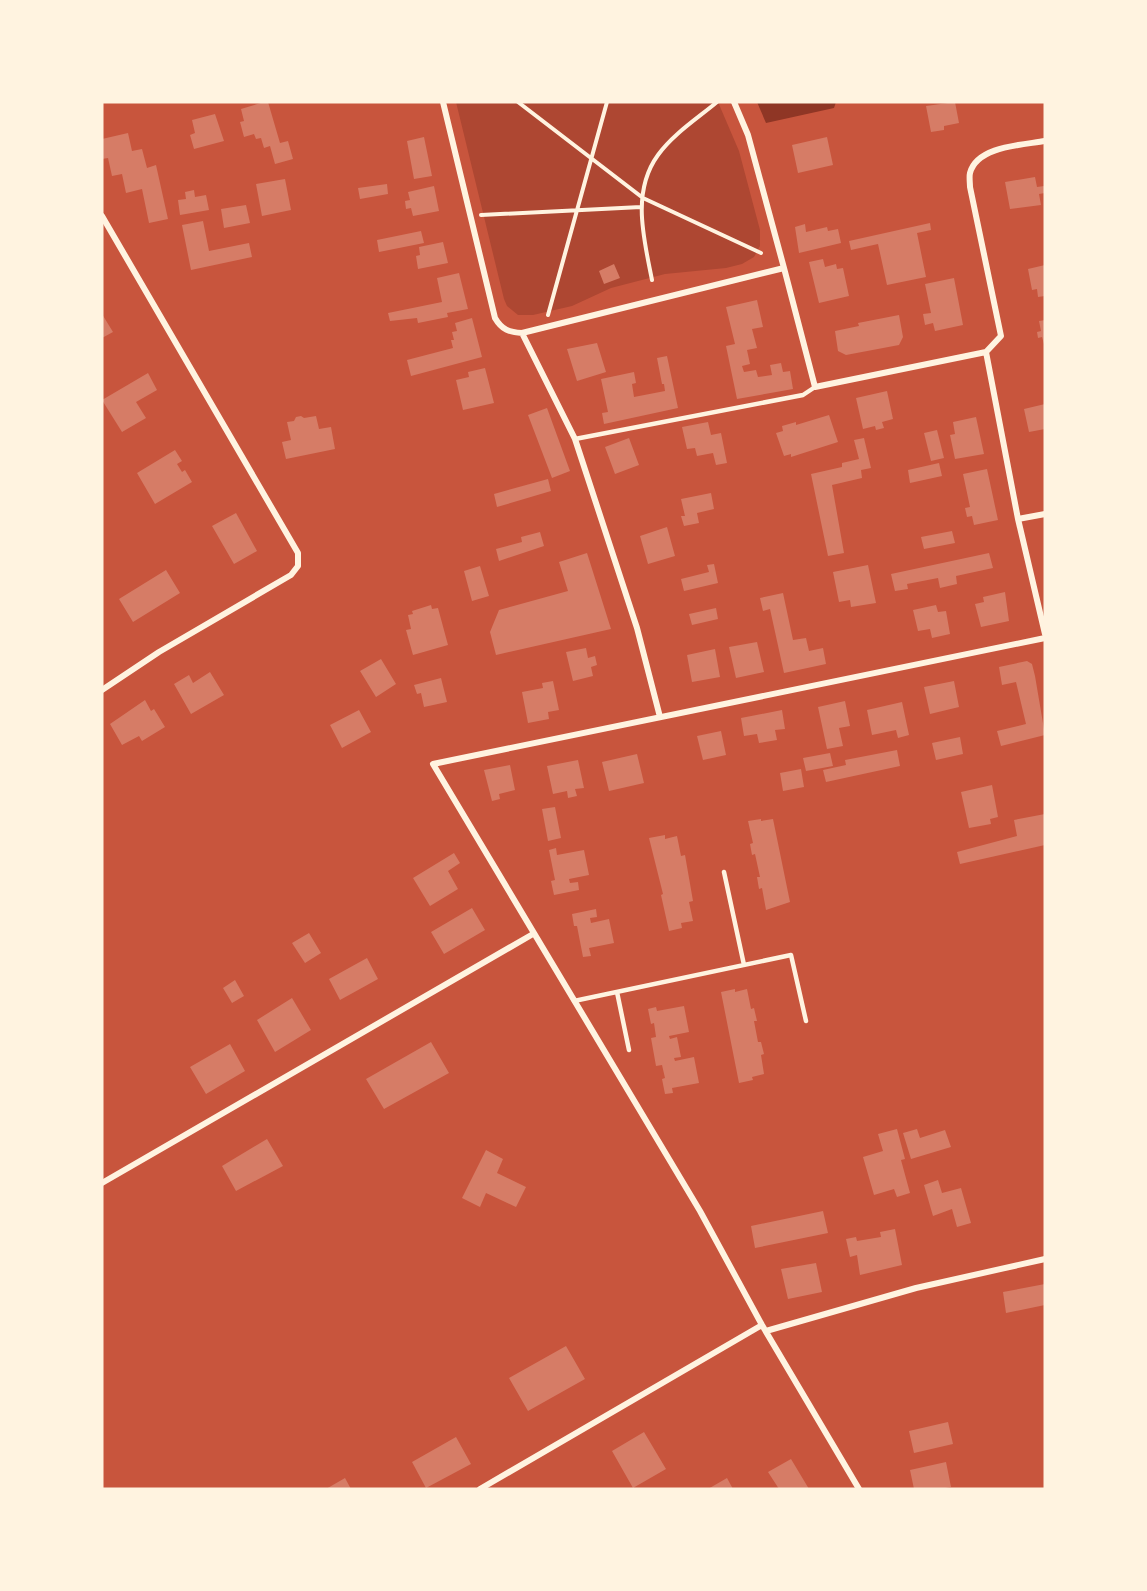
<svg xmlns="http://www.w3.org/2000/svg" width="1147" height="1591" font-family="Ubuntu,sans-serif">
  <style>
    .green { fill: #ae4732 }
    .water { fill: #8f3625 }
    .building { fill: #d67c66 }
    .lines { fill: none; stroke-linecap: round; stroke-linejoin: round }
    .path { stroke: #fff3e0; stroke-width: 4 }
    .service { stroke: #fff3e0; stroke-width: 4.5 }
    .minor { stroke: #fff3e0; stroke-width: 6 }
  </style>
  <rect width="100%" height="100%" fill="#c8553d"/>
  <path class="green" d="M456,102H718L739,151L760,230V246L754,257L742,264L726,268L665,274L611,288L572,306L533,315H518L507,306L504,299Z"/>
  <path class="water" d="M757,102H836L834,108L766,123Z"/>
  <path class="building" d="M264,102H268L280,143L288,141L293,159L275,164L270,146L264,148L261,138L256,139L254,134L244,137L240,122L244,121L241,109Z
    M955,102L959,123L944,126V130L931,132L926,106Z
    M215,114L224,141L194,149L190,135L195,133L192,120Z
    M128,133L132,151L142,149L147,168L156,165L168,219L149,223L142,189L126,193L122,174L112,176L108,158L102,159V139Z
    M424,137L432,176L414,179L407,141Z
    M827,137L833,165L798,173L792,145Z
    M1035,177L1037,187L1044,186L1045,193L1039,194L1041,205L1010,209L1005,182Z
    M285,179L291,210L262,216L256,184Z
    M387,184L388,194L360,199L358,188Z
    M434,186L439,211L413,216L411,208L406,209L405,201L410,200L408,192Z
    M194,190L195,197L206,195L209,210L180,215L178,200L186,199L185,192Z
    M246,205L250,223L224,228L221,209Z
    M203,221L209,251L249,243L252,257L191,270L182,225Z
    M930,223L931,230L917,233L926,277L887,285L878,244L851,250L849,241Z
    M805,224L806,232L827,227L828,231L838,229L841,243L799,253L795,227Z
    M421,231L424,243L379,252L377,240Z
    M443,242L448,263L418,269L416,256L420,255L419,247Z
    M823,259L825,267L836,264L837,269L843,268L849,296L819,303L809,262Z
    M614,264L620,278L604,284L599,271Z
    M1045,265V296L1038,297L1037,289L1032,290L1028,269Z
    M459,273L468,309L447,313L448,317L418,323L417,318L390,321L388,313L442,302L437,278Z
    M954,278L963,325L935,331L933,323L925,325L923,314L931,313L925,284Z
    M757,300L763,327L752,329L757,348L747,350L750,364L742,366L744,372L756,370L758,377L772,375L770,365L781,363L783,372L790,371L793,389L737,399L726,346L735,344L726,307Z
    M102,314L113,332L102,338Z
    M899,315L903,337L899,345L846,355L838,351L835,331L859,326L858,323Z
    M472,318L482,357L411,376L407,360L453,348L451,340H454L452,332L457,331L455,323Z
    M1045,320V344H1044L1042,337L1038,338L1037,332L1041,331L1039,321Z
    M597,343L606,372L577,381L567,349Z
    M667,356L678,408L604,424L602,413L608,412L601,379L634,372L636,383L632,384L634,397L665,391L664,384H662L657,358Z
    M485,368L494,403L463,410L456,380L469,377L468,372Z
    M148,373L157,390L136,402L146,418L122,432L102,400Z
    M887,391L893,419L882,422L884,428L876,430L875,426L863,429L856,398Z
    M1045,404V429L1029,432L1024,409Z
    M547,408L570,471L552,478L528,415Z
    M829,415L838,442L791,457V454L784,456L776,433L783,431L782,426L796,422V425Z
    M301,416L304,418L316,416L319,429L331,427L335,449L286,459L282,442L291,440L287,422L294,421L296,417Z
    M976,417L984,454L955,459L950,435L955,434L953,422Z
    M708,422L711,435L721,433L727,463L716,465L713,453L697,456L695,448L687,449L682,427Z
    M937,430L944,458L931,461L924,433Z
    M629,438L639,465L615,474L605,447Z
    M864,438L871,468L861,470L862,478L832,485L844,553L828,556L811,474L842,467V463L859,459L854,440Z
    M175,450L182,461L177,464L182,472L185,470L192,482L155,504L137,473Z
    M939,463L942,476L910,483L908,470Z
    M987,469L998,520L974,525L972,516L967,517L965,508L970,507L963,474Z
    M548,479L551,491L497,507L494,494Z
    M711,493L714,509L697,513L699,523L684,526L681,516H685L681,499Z
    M236,513L257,551L234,564L212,526Z
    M667,527L675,556L648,564L640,536Z
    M952,531L955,543L924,549L921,537Z
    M540,532L544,546L499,561L496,549L522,542L521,537Z
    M587,553L611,629L496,655L490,632L499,610L568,591L559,562Z
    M989,553L993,568L956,576L957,584L940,588L938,578L907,584L908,589L895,591L891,574Z
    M714,564L718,583L684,591L681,579L709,572L707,565Z
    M868,565L876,603L851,607L850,600L839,602L833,572Z
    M480,566L489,596L472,601L464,571Z
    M166,570L180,593L133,622L119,599Z
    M1005,592L1009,621L981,627L975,604L984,602L983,597Z
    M783,593L793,640L806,638L809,651L823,648L826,664L784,673L770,609L763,611L760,598Z
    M431,605L432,609L438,608L448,645L413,655L406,630L411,629L408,615L413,614L412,611Z
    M936,605L938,612L946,611L950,634L932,638L930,629L918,631L913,610Z
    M716,608L718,619L692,625L689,614Z
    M757,642L764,672L736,678L729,647Z
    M586,648L588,658L595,656L597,665L591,667L593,676L573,681L566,652Z
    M715,649L720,677L692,682L687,655Z
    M381,659L396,684L376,697L360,671Z
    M1027,661L1032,664L1035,676L1045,735L1001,746L997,731L1026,724L1016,682L1002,685L999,667Z
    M210,672L224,695L191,714L174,684L189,675L193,683Z
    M441,678L447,702L424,707L421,693L417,694L414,685Z
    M553,681L559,710L548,712L549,719L528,723L522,692L543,688L542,683Z
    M954,681L959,707L930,714L924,687Z
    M145,700L151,711L154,709L165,727L142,741L139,736L122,745L110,724Z
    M845,701L850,726L839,728L843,746L827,749L818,707Z
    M902,702L909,735L898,738L896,730L872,735L867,710Z
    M359,710L371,732L342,748L330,725Z
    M782,710L785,729L775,730L777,740L759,743L757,734L744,736L741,718Z
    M721,731L726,755L703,760L697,736Z
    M960,737L963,754L936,760L932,743Z
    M897,750L900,766L826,782L823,770L846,765L845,760Z
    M830,753L833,766L806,771L803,758Z
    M637,754L644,783L609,791L602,762Z
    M578,760L584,788L575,789L577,796L568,798L567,791L553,794L547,766Z
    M510,765L515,790L499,794L500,799L492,801L484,770Z
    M801,769L804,787L783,791L780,773Z
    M992,785L998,817L990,819L991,824L969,828L961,792Z
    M555,807L561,838L548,841L542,809Z
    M1045,814V845L960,864L957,852L1017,836L1014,820Z
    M761,819V821L773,819L790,902L766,910L762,888L759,889L757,877H760L755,854L752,855L750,844L753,843L748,821Z
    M665,835V839L677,836L681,856L685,855L693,901L689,902L693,921L681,923L682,928L669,931L661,895L663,894L649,838Z
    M556,848L557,855L584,850L589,875L569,879L570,883L578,882L579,890L554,895L551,881L555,880L549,850Z
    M454,853L460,863L448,871L458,889L430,906L413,878Z
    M472,908L485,930L444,954L431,932Z
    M596,909L597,917L590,918L591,923L609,919L614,943L589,948L591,956L583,957L577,926H574L572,914Z
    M309,933L321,953L305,963L292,943Z
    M367,958L378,979L340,1000L329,979Z
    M235,980L244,996L232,1003L223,988Z
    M735,989V992L747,989L751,1009L754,1008L757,1021H754L758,1042H761L764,1054L761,1055L764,1074L752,1077L753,1080L739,1083L721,992Z
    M292,998L311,1030L275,1052L257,1020Z
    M684,1006L689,1032L669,1036L670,1039L677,1037L681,1057L674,1058L675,1061L694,1057L699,1083L672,1088L673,1093L665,1094L662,1079L665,1078L662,1065L656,1066L651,1038L656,1037L654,1023L651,1024L648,1009L656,1007L657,1011Z
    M431,1042L449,1073L384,1109L366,1079Z
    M230,1044L245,1071L206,1094L190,1067Z
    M897,1129L905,1159L901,1160L910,1193L897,1197L894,1189L874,1195L863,1157L883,1151L878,1134Z
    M917,1129L920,1138L945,1130L951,1147L911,1159L903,1133Z
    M267,1139L283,1166L236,1191L222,1166Z
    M486,1150L503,1159L497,1173L526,1187L516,1207L486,1193L480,1207L462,1198Z
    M938,1180L942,1193L961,1188L971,1223L957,1227L952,1209L933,1216L924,1185Z
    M823,1211L828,1233L755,1248L751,1226Z
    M895,1229L902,1265L860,1275L857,1255L850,1257L846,1239L856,1237L857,1241L881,1237L880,1232Z
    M816,1263L822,1292L788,1299L781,1269Z
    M1045,1284V1305L1006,1313L1003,1292Z
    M566,1346L585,1379L528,1411L509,1378Z
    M948,1422L953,1444L914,1453L909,1431Z
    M644,1432L666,1469L633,1488L612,1451Z
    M456,1437L471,1464L426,1488L412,1462Z
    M791,1459L809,1489H779L768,1472Z
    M946,1462L951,1487L940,1489H914L910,1470Z
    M345,1478L351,1489H326Z
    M727,1478L733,1489H708Z"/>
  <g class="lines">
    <path class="path" d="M518,102L643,198L761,253
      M481,215L641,207
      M652,280C644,239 631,192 658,155C673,134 698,118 717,102
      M548,315L607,102"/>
    <path class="service" d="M575,439L803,395L815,387
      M724,872L744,965
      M617,992L629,1050
      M574,1001L791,955L806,1021"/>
    <path class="minor" d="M443,102L495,318C502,330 509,332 522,333L784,268L748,135L734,102
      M102,216L298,553V566L291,575L159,652L102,690
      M784,268L815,387L986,352
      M522,333L575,439L637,628L660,717
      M986,352L1018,519L1045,634
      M986,352L1001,336L970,187C970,183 969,177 970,173C977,146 1023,145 1045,141
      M1018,519L1045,514
      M102,1183L533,934
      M766,1331L916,1288L1045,1259
      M480,1489L762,1325
      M859,1489L762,1325L700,1211L433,764L1045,638"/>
  </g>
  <rect width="1147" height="1591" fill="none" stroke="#fff3e0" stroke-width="207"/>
</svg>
